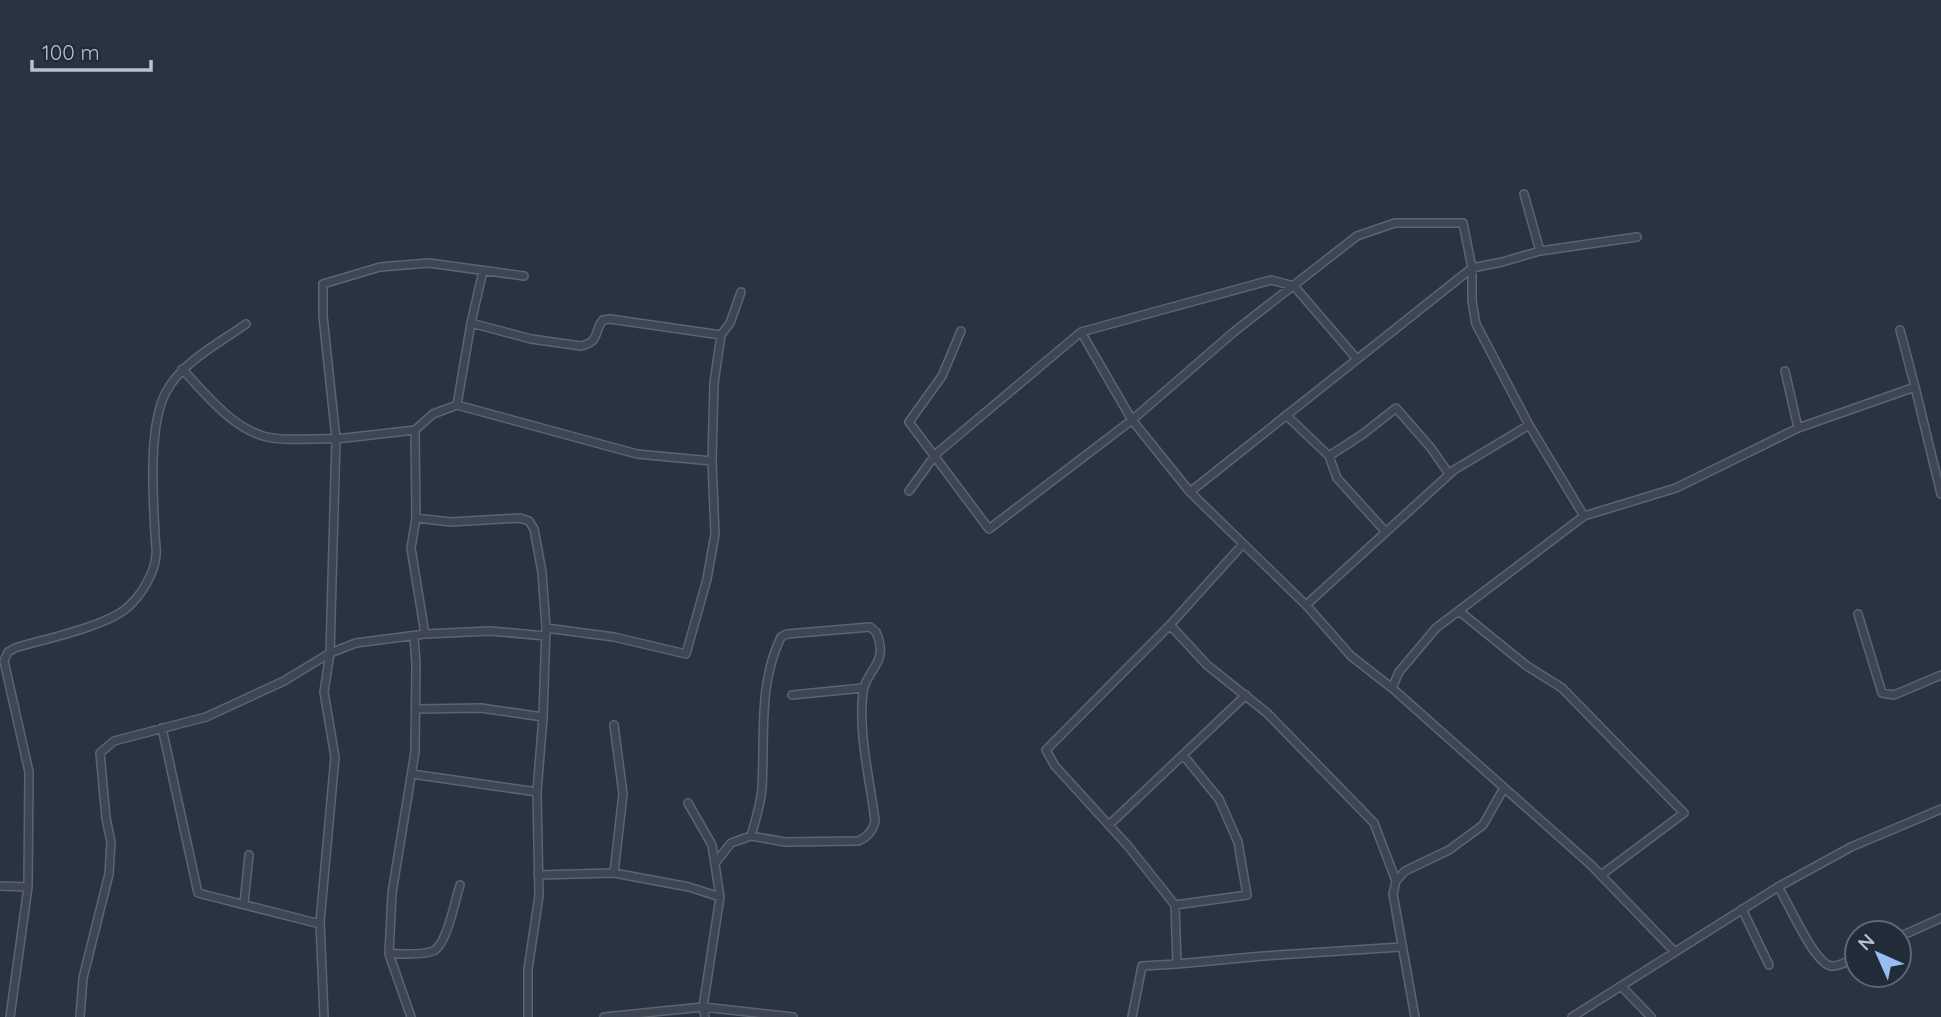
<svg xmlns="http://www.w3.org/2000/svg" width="1941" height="1017" font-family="Quicksand,sans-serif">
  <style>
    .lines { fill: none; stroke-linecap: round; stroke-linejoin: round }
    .minor-casing { stroke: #5c646f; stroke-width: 10 }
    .minor { stroke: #3d4652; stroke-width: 7 }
  </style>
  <rect width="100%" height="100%" fill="#293442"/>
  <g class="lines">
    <g class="minor-casing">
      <path id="minor" d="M1524,194L1540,251
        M524,276L429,263L380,267L323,284V316L336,439L415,430L433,414L457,405L637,454L712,461
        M471,323L531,339L581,346C601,341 593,332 603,320L610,319L721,335L714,383L712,461L715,534L707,579L686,654L614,637L546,628
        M1900,330L1915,387
        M961,331L942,376L909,422L989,529L1132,420L1235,331L1357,236L1395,223H1463L1472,268V301L1476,324L1529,425L1584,516
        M1081,332L1132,420L1190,492
        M721,335L730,323L741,292
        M182,369C205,393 230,426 263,436C285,442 313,438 336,439L330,653L324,692L335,757L320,922L324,1017
        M1785,371L1798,428
        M457,405L471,323L483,271
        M1286,415L1329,456
        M415,430L416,518L411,548L425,634
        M909,491L936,454L1081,332L1271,280L1294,286L1356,358
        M416,518L451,522L520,518L529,521L534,529L542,572L546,628L543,717L537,792L539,896L528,969V1017
        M1385,531L1337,478L1329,456L1363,434L1396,408L1431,448L1449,474
        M1243,544L1170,625L1207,665L1267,713L1374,823L1396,881
        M1306,605L1454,470L1529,425
        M1459,611L1527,666L1562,688L1684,813L1601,875
        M1858,614L1882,693L1894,695L1941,675
        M870,627L876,632C890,664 866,669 863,692C858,734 870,779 875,821C873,831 868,837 858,841L785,842L751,836C755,821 761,804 762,788C765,737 758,684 781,637L787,634Z
        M1392,688L1351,656L1306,605L1190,492L1472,268L1502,262L1540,251L1637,237
        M792,695L863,688
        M416,709L481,708L543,717
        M162,728L198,893L320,924
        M412,774L537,792
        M688,803L712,845L720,897L703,1007L705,1017
        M1109,825L1246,695
        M716,862L731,843L751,836
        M614,873L623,794L614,725
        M538,875L614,873L689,887L720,897
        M0,886L28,887
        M1778,887C1789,903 1813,962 1831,966C1839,967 1850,960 1857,956
        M244,903L249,855
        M1175,905L1247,895L1238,842L1219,799L1183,755
        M1742,909L1769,965
        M1899,937L1941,918
        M1674,951L1591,865L1392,688L1399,672L1436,628L1584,516L1676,488L1798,428L1915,387L1941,494
        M389,954C401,953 421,956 433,951C447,945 455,900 460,885
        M1177,964L1263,956L1401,947
        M1622,987L1651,1017
        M10,1017L28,887L29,772L4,661L8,652L15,648C44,639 109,626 129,606C141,595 155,573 156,555C157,549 155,541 155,534C153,496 148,426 166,392C182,362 218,344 246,324
        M80,1017L83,978L109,874L111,842L106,818L100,753L114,741L206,717L284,681L330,653L356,643L425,634L490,631L546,636
        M411,1017L389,954L392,893L415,752L416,663L414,637
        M604,1017L703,1007L793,1017
        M1132,1017L1142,966L1177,964L1175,905L1128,846L1055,766L1046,750L1170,625
        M1415,1017L1393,894L1396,881L1405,871L1449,850L1483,825L1504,788
        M1572,1017L1778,887L1851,847L1941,809"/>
    </g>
    <use href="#minor" class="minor"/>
  </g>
  <g transform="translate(1878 954) rotate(315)"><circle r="33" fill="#222b38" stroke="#5f6773" stroke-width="2"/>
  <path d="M0-5L12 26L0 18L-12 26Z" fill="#99bcf3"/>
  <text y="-10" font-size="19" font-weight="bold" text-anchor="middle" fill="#bbc1cc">N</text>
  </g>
  <path d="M32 60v10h119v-10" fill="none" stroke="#bbc1cc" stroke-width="3.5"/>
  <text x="42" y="60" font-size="21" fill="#bbc1cc" stroke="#222b38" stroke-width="5" paint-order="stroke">100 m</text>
</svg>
